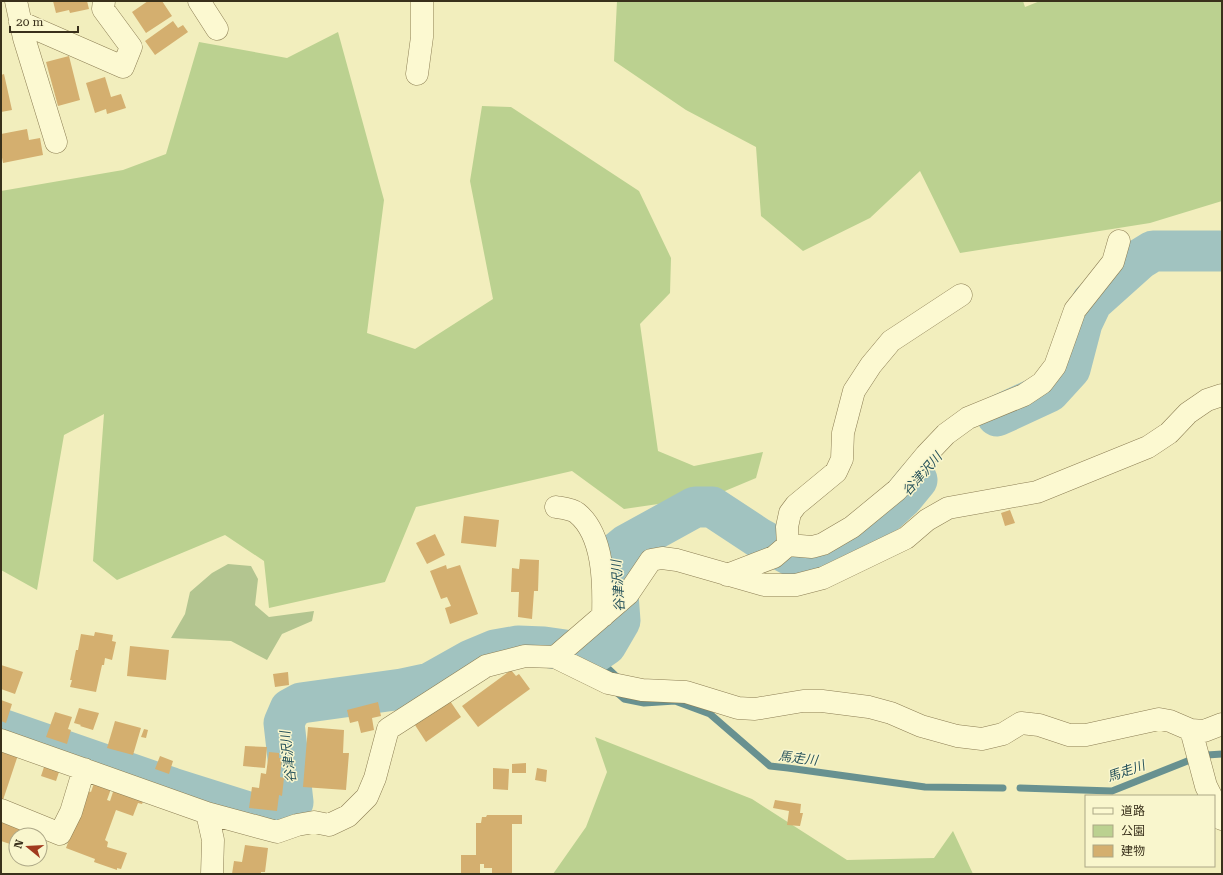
<svg xmlns="http://www.w3.org/2000/svg" width="1223" height="875" font-family="'Roboto Serif','Noto Sans JP',serif">
  <style>
    .green { fill: #bbd190 }
    .cemetery { fill: #b3c590 }
    .lines { fill: none; stroke-linecap: round; stroke-linejoin: round }
    .stream { stroke: #689190; stroke-width: 7 }
    .river { stroke: #a1c3c0; stroke-width: 41 }
    .building { fill: #d4af6f }
    .street-casing { stroke: #8c7e54; stroke-width: 23 }
    .street { stroke: #fcf9d1; stroke-width: 22 }
    .labels { text-anchor: middle; dominant-baseline: central; stroke-width: 3; stroke-linejoin: round; paint-order: stroke }
    .water-label { font-size: 13px; font-style: italic; fill: #28535b; stroke: #f9f6cd }
  </style>
  <rect width="100%" height="100%" fill="#f2eebd"/>
  <path class="green" d="M617,1H1023L1025,7L1040,1H1222V201L1150,223L960,253L920,171L870,218L803,251L761,216L756,147L686,110L614,61Z
    M338,32L384,200L367,333L415,349L493,299L470,181L482,106L511,107L639,191L671,258L670,293L640,324L658,451L694,466L763,452L756,478L713,496L624,509L572,471L416,507L385,582L269,608L264,561L225,535L117,580L93,561L104,414L64,435L37,590L1,570V191L123,170L166,154L199,42L287,58Z
    M595,737L752,799L847,860L934,858L953,831L973,874H553L586,827L607,772Z"/>
  <path class="cemetery" d="M228,564L251,566L258,579L255,605L269,617L314,611L312,621L282,634L267,660L231,641L171,638L185,614L190,592L212,573Z"/>
  <g class="lines">
    <path class="stream" d="M593,654L616,676
      M615,691L624,699L644,703L675,701L710,714L770,766L788,768L925,787L1003,788
      M1207,755L1222,754
      M1020,788L1112,791L1190,760"/>
    <path class="river" d="M997,416L1049,392L1070,369L1082,323L1092,302L1140,259L1153,251H1222
      M1,729L172,788L251,813L272,816L286,811L293,802L284,723L290,709L301,703L402,689L430,683L471,660L495,650L518,646L544,647L593,654L606,645L620,621L615,554L626,545L695,507H712L759,538L794,557L811,559L838,548L868,529L903,497L917,480"/>
  </g>
  <path class="building" d="M53,1H87L89,9L70,13L69,10L56,13Z
    M148,1H162L172,16L146,33L132,12Z
    M173,21L178,28L183,25L188,32L155,55L145,41Z
    M69,56L80,100L58,106L46,62Z
    M4,74L12,110L1,112V75Z
    M105,77L111,97L121,94L126,108L107,114L106,109L95,113L86,83Z
    M27,129L29,140L40,138L43,155L3,163L1,152V134Z
    M1010,510L1015,523L1005,526L1001,513Z
    M464,516L499,520L496,547L461,543Z
    M435,534L445,555L427,564L416,543Z
    M520,559L539,560L538,591H534L532,619L518,617L519,592H511L512,568L519,569Z
    M446,565L447,569L460,565L478,614L450,624L445,608L451,606L447,597L441,599L430,571Z
    M95,632L113,635L112,641L116,642L112,660L105,658L104,665H102L96,692L70,687L72,680H70L76,650H78L81,634L94,636Z
    M130,646L169,650L166,680L127,676Z
    M1,665L23,672L15,694L1,689Z
    M511,670L516,676L519,674L530,689L478,727L462,706Z
    M288,672L289,685L275,687L273,674Z
    M448,698L461,717L426,742L413,722Z
    M1,700L12,704L6,723L1,721Z
    M378,702L381,716L372,718L374,730L361,733L358,721L350,723L347,710Z
    M79,708L99,713L93,730L80,726L81,725L74,723Z
    M55,712L72,717L68,729L71,730L67,744L46,737Z
    M115,721L141,728L133,755L107,748Z
    M308,727L344,730L343,753H349L346,790L303,787Z
    M144,729L148,730L146,738L141,737Z
    M245,746L267,747L265,768L243,766Z
    M1,749L18,755L2,803L1,802Z
    M269,752L279,753V758H282L280,777L284,778L282,796L279,795L277,811L249,808L252,787L259,788L261,773L266,774Z
    M160,756L173,761L169,774L155,769Z
    M526,763V773H512V764Z
    M45,764L60,769L56,781L41,776Z
    M493,768L509,769L508,790L493,789Z
    M537,768L547,770L546,782L535,780Z
    M95,780L112,786L107,800L110,801L115,786L145,797L142,804L138,803L133,816L116,810L105,840L108,842L107,847L127,853L121,869L117,868V870L94,862L95,859L66,848L84,799L88,791L91,792Z
    M775,800L801,804L800,813H803L800,826L787,825L789,811L773,808Z
    M487,815H522V824H512V874H492V868H484V864H480V874H461V855H476V823H481L482,817H486Z
    M1,817L37,835H16V846L1,841Z
    M245,845L268,848L265,872H261V874H232L234,861L242,862Z"/>
  <g class="lines">
    <g class="street-casing">
      <path id="street" d="M16,1L24,38L56,142
        M199,1L217,29
        M20,22L123,67L131,47L103,9L104,1
        M417,74L422,37V1
        M556,507C562,508 572,509 577,513C604,535 604,584 603,616
        M788,545L812,547L823,544L852,527L897,490L926,455L946,434L968,418L1024,395L1042,383L1055,366L1075,310L1113,262L1119,241
        M727,575L774,557L788,545L787,527L790,513L796,505L836,472L842,459L843,433L854,391L871,365L891,341L961,295
        M555,657L608,683L642,690L686,692L738,708L755,709L803,701H822L869,707L891,713L921,726L957,736L982,739L1003,734L1021,723L1039,725L1069,735H1086L1159,719L1170,721L1191,730L1204,731L1222,724
        M1191,730L1206,786L1211,796
        M1,740L207,813L277,832L297,825L314,822L329,825L348,816L367,797L375,778L388,729L486,666L525,656L555,657L628,594L651,560L662,558L677,560L764,585H796L823,578L906,538L927,520L948,508L1037,492L1148,447L1169,433L1188,413L1207,400L1222,395
        M1214,803L1222,819
        M1,810L60,834L71,812L84,769
        M207,813L213,840L212,874"/>
    </g>
    <use href="#street" class="street"/>
  </g>
  <g class="labels">
    <g class="water-label">
      <text transform="translate(922 474) rotate(-49)">谷津沢川</text>
      <text transform="translate(618 586) rotate(-94)">谷津沢川</text>
      <text transform="translate(288 757) rotate(-97)">谷津沢川</text>
      <text transform="translate(798 758) rotate(7)">馬走川</text>
      <text transform="translate(1126 771) rotate(-19)">馬走川</text>
    </g>
  </g>
  <rect width="1223" height="875" fill="none" stroke="#39301b" stroke-width="4"/>
  <rect x="1085" y="795" width="130" height="72" fill="#f9f6cd" stroke="#aca786"/>
  <rect x="1093" y="808" width="20" height="6" fill="#fcf9d1" stroke="#aca786"/>
  <text x="1121" y="815" font-size="12" fill="#39301b">道路</text>
  <rect x="1093" y="825" width="20" height="12" fill="#bbd190" stroke="#aca786"/>
  <text x="1121" y="835" font-size="12" fill="#39301b">公園</text>
  <rect x="1093" y="845" width="20" height="12" fill="#d4af6f" stroke="#aca786"/>
  <text x="1121" y="855" font-size="12" fill="#39301b">建物</text>
  <g transform="translate(28 847) rotate(288)"><circle r="19" fill="#f9f6cd" stroke="#aca786"/>
  <path d="M0-3L7 15L0 10L-7 15Z" fill="#a13a1e"/>
  <text y="-6" font-size="11" font-weight="bold" text-anchor="middle" fill="#39301b">N</text>
  </g>
  <path d="M10 26v6h68v-6" fill="none" stroke="#39301b" stroke-width="2"/>
  <text x="16" y="26" font-size="12" fill="#39301b" stroke="#f9f6cd" stroke-width="3" paint-order="stroke">20 m</text>
</svg>
